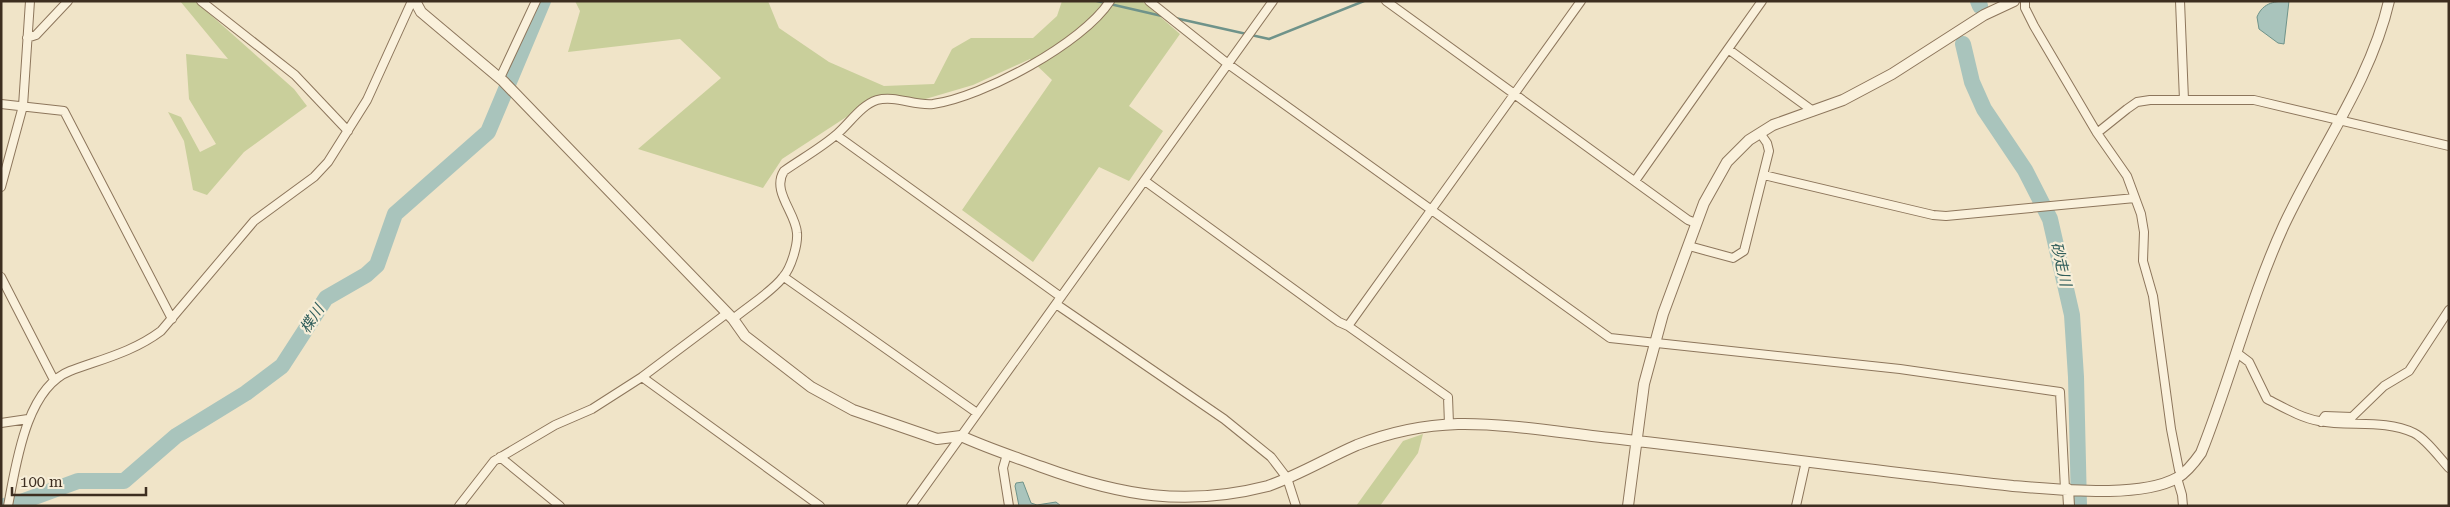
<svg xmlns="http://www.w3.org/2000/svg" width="2450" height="507" font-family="'Roboto Serif','Noto Sans JP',serif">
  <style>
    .green { fill: #c9cf9b }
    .water { fill: #a9c4bc; stroke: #6f938a }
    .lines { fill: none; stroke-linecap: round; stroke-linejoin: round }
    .stream { stroke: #6f938a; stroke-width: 2.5 }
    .river { stroke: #a9c4bc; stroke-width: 16 }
    .minor-casing { stroke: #8d765c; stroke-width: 10 }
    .tertiary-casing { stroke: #8d765c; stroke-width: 12 }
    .minor { stroke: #faf1dc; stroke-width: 8 }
    .tertiary { stroke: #faf1dc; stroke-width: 10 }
    .labels { text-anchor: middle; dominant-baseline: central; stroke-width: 4.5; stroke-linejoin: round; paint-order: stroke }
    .water-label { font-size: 15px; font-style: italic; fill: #2f5d5a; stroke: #f7eed8 }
  </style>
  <rect width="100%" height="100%" fill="#f0e4c8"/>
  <path class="green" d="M180,1H195L294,89L307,106L244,152L207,195L193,190L184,141L168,112L181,117L200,152L216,144L189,99L186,54L228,59Z
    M575,1H768L779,28L829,62L884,86L934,84L952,49L971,38H1033L1057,16L1062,1H1142L1180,34L1129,106L1163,131L1129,181L1099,167L1033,262L962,210L1052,80L1030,59L973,85L922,100L877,97L782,159L763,188L638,149L721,78L680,39L568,52L580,11Z
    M1423,434L1418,453L1380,506H1356L1403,441Z"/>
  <path class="water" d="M2289,1L2284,44L2278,43L2259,29L2257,17C2263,2 2276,1 2289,1Z
    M1023,482L1031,503L1037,505L1056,502L1061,506H1019L1015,486L1016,483Z"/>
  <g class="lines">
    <path class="stream" d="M1097,1L1162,16
      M1175,18L1269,39L1364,1"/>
    <path class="river" d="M1978,1L1980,6
      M1963,44L1972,82L1984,109L2025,170L2050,219L2072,315L2076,377L2079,506
      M4,506L21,502L78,481H124L176,436L246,393L282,366L326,298L366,275L377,265L395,214L488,132L543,1"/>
    <g class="minor-casing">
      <path id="minor" d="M201,1L295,75L348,131
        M1149,1L1228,64L1610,338L1900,369L2060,392L2065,489
        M1386,1L1688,220L1696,223
        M2025,1V8L2034,26L2097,133L2127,176L2141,214L2144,232L2143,261L2153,296L2171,429L2179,470L2183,474
        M2180,1L2184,100
        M27,38L36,35L68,1
        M1728,49L1762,1
        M500,78L536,1
        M1,104L64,111L172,319
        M2097,133L2127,109L2137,102L2150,100H2254L2449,146
        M836,135L1061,297
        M1764,175L1933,215L1946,216L2135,198
        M1145,181L1339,322L1348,326L1448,397L1449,424
        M1635,181L1728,49L1813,111
        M1,187L23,106L30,1
        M1689,246L1733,258L1744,251L1769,151L1767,143L1760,133
        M1,277L54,380
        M784,277L977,413
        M1056,304L1224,419L1271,457L1287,478L1296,506
        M733,319C747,307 773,291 783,277C791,268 798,245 797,233C796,213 771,191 784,171C801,159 821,148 837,134C849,124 861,105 877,100C895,95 915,106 933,104C983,97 1083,43 1110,1
        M1348,326L1581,1
        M2237,353L2249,362L2267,399C2283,407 2301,418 2319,421C2350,427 2384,419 2414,433C2426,439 2439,457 2449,468
        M642,377L820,506
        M2321,422L2325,416L2352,417L2384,386L2409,371L2449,310
        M1,423L28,419
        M1007,454L1003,468L1009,506
        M500,457L560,506
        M2177,478L2182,495L2183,506
        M8,506C16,465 26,388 70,371C102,359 133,352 161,331L254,221L314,177L328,162L367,100L412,1
        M459,506L494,461L555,425L592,409L642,377L726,314
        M911,506L1273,1
        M1796,506L1806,461"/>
    </g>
    <g class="tertiary-casing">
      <path id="tertiary" d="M415,1L421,12L503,81L733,319L745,336L811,387L853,410L937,439L961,436C987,448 1015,457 1042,467C1121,496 1186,507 1268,486C1299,475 1327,458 1357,445C1388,433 1424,425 1458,424C1509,423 1568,434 1620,439C1751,454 1882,472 2013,486C2057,489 2139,499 2177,478C2187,472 2194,463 2201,453C2231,378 2250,299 2284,225C2318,152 2371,80 2389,1
        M2068,489L2069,506
        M1628,506L1644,384L1663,314L1704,203L1727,162L1749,140L1773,125L1843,100L1892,74L1984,15L2014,1"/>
    </g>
    <use href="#minor" class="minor"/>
    <use href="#tertiary" class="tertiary"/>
  </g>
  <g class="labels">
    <g class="water-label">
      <text transform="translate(2061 264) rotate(77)">砂走川</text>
      <text transform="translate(312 319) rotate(-57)">楪川</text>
    </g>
  </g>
  <rect width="2450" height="507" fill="none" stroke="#3d2e20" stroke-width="5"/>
  <path d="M12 487v8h134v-8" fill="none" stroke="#3d2e20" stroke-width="2.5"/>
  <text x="20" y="487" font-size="15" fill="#3d2e20" stroke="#f7eed8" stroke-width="4" paint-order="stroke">100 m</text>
</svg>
